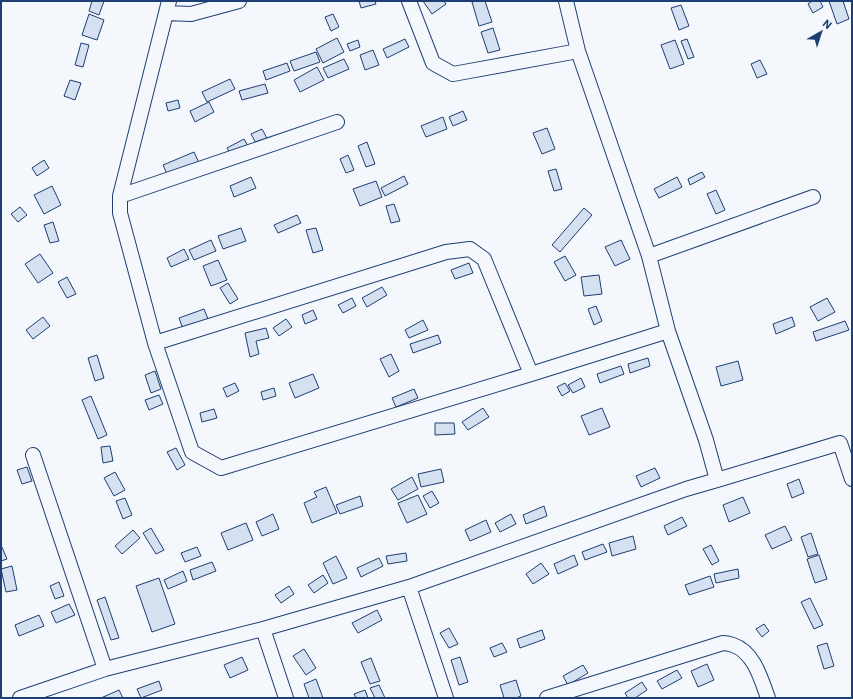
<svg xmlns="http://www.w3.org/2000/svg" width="853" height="699" font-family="'IBM Plex Sans',sans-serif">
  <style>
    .building { fill: #d5e0f0; stroke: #1d3f73 }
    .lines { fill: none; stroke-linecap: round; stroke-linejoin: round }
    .street-casing { stroke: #1d3f73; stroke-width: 16 }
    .street { stroke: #f4f7fb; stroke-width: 14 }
  </style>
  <rect width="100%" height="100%" fill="#f4f7fb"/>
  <path class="building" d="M92,1H104L99,15L89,11Z
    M359,1H375L376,4L361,8Z
    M423,1H444L446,4L432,14Z
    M476,1H485L492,22L479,26L472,2Z
    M812,1H820L823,7L813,13L808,4Z
    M829,1H843L849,19L837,24Z
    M681,5L689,26L679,30L671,8Z
    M89,14L104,20L97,40L82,35Z
    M333,14L339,27L331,31L325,17Z
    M493,28L500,50L488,53L481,32Z
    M337,38L344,52L323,63L316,49Z
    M405,39L409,47L387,58L383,49Z
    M687,39L694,57L688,59L681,41Z
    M358,40L360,47L350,51L347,44Z
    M675,40L684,64L670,69L661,45Z
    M81,43L89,45L83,67L75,65Z
    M373,50L379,65L365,70L360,55Z
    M316,52L320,62L294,71L290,61Z
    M344,59L349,69L328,78L323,68Z
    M760,60L767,74L757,78L751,64Z
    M287,63L290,71L266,80L263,71Z
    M317,67L324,80L300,92L294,80Z
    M230,79L235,89L207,102L202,92Z
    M70,80L81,83L75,100L64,96Z
    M265,84L268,93L242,100L239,91Z
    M178,100L180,108L168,111L166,103Z
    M209,102L214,112L195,122L190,111Z
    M463,111L467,120L453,126L449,117Z
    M443,117L447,129L426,137L421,126Z
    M547,128L555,149L542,154L533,133Z
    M262,129L269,142L258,147L251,134Z
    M244,139L249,148L232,157L227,148Z
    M367,142L375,164L366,167L358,146Z
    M194,152L199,163L168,176L163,165Z
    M348,155L354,170L346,173L340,159Z
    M44,160L49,168L37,176L32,168Z
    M556,169L562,189L554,191L548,171Z
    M702,172L705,177L690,185L688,179Z
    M404,176L408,184L385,196L381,188Z
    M251,177L256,188L234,197L230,186Z
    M677,177L682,187L659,198L654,189Z
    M376,181L382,197L360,206L353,189Z
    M52,186L61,205L44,214L34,195Z
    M716,190L725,210L716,214L707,194Z
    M394,204L400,221L391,223L386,206Z
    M20,207L27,215L18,222L11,214Z
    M584,208L592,215L560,252L552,245Z
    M297,215L301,223L278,233L274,225Z
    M53,222L59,241L50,243L44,225Z
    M241,228L246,241L223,249L218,236Z
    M316,228L323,250L313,253L306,230Z
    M211,240L216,251L194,260L189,250Z
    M621,240L630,259L615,266L605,247Z
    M184,249L189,259L171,267L167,258Z
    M40,254L53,273L38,283L25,264Z
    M565,256L576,275L565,281L554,262Z
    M218,260L227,280L211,286L203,266Z
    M469,263L473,273L455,279L451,270Z
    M599,275L602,294L584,296L581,277Z
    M67,277L76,294L67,298L58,282Z
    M228,283L238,299L230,304L220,288Z
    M382,287L387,295L367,307L362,298Z
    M352,298L356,306L343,313L338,305Z
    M827,298L835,312L818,321L810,307Z
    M596,306L602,321L594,325L588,309Z
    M204,309L208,319L183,329L179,318Z
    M313,310L317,319L305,324L302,315Z
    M43,317L50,326L33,339L26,330Z
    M792,317L795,326L776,334L773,324Z
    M286,319L292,327L279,336L273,328Z
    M423,320L428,330L409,338L405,330Z
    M845,321L849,330L816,341L813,332Z
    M266,328L269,338L256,341L259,354L250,357L245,333Z
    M438,335L441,343L413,353L410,344Z
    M391,354L399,371L389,377L380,359Z
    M97,355L104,378L95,381L88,358Z
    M648,358L650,366L630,373L628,364Z
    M738,361L743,380L721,386L716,367Z
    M621,366L624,374L600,383L597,374Z
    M155,371L161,389L151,393L145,375Z
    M313,374L319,388L295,398L289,383Z
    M581,378L585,387L573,393L568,385Z
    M235,383L239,391L227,397L223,388Z
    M565,383L570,391L562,396L557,387Z
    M274,388L276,396L263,400L261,392Z
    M414,389L418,398L396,407L392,398Z
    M159,395L163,404L149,410L145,400Z
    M91,396L107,435L98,439L82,400Z
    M483,408L489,417L468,430L462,422Z
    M602,408L610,427L589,435L581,416Z
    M214,409L217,418L202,422L200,413Z
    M435,423H454L455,434L435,435Z
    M110,446L113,461L103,463L101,447Z
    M176,448L185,465L177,470L167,452Z
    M27,467L32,481L22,484L17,470Z
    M655,468L660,478L641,487L636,476Z
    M441,469L444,482L421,487L418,474Z
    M115,472L125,490L114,496L104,478Z
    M412,477L418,489L398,500L391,489Z
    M799,479L804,493L792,498L787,484Z
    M326,487L337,513L312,523L304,503L317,497L314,492Z
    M432,491L439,503L430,508L423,496Z
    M418,495L427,514L407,523L398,503Z
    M360,496L363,506L340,514L336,505Z
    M743,497L750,513L729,522L723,505Z
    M125,498L132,515L123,519L116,501Z
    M544,506L547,516L526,524L523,515Z
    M273,514L279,529L262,536L256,522Z
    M511,514L516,524L500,532L495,523Z
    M682,517L687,526L668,535L664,526Z
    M486,520L491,532L470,541L465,530Z
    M246,523L253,540L228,550L221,533Z
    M785,526L792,540L772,549L765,535Z
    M151,528L164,550L156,554L143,533Z
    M133,530L140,538L122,554L115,546Z
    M811,533L818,554L808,557L801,537Z
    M633,536L636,549L612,556L609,543Z
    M603,544L607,552L585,560L582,552Z
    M1,545L7,559L1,561Z
    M711,545L719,561L712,565L703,549Z
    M197,547L201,556L185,562L181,553Z
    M406,553L407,561L388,564L386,556Z
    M574,555L578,565L558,574L554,564Z
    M819,555L827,579L815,583L807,559Z
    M336,556L347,578L333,584L323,563Z
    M379,558L383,566L361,577L357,568Z
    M212,562L216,571L193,580L190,570Z
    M541,563L549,574L533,584L526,574Z
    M12,566L17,590L6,592L1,569Z
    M738,569L739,578L716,583L714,574Z
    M183,571L187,581L168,589L164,580Z
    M323,575L328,583L314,593L308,585Z
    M710,576L714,587L689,595L685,585Z
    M159,578L175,624L152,632L136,586Z
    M59,582L64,596L55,599L50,586Z
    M289,586L294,594L281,603L275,595Z
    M105,597L119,638L111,640L97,600Z
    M810,598L823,625L814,629L801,602Z
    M69,604L75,615L56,623L51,612Z
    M377,610L382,620L358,633L352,623Z
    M39,615L44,626L19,636L15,625Z
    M764,624L769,631L762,637L756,629Z
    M449,628L458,644L449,648L440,633Z
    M542,630L545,639L520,648L517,639Z
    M502,643L507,652L494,657L490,648Z
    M827,643L834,666L824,669L817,646Z
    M304,649L316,668L306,675L293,656Z
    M242,657L248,670L230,678L224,665Z
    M460,657L468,682L459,685L451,660Z
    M371,658L380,681L370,684L361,662Z
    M707,664L714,680L698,687L691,671Z
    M583,665L588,673L568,685L563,676Z
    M677,670L682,678L662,689L657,681Z
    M316,679L323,698H309L304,684Z
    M516,680L521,696L516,698H504L500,685Z
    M159,681L162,690L141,698L137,689Z
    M642,682L647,690L635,698H628L625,693Z
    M379,685L385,698H375L370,688Z
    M119,690L123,698H101Z
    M365,690L368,698H356L354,694Z"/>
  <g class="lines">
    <g class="street-casing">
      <path id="street" d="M409,1L433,63L453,74L578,51
        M166,13L191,14L239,1
        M337,122L120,196V213L155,343L192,452L221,468L531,374L668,331
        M120,196L169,1
        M649,256L813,197
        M155,343L446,252L470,249L484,259L531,374
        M33,455L105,669
        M717,480L840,443L852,479
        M263,629L286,698
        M20,698L105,669L263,629L409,587
        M446,698L409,587L686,489L717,480L706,440L668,331L649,256L578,51L566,1
        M547,698L723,643C726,643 730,644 733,645C754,652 761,679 768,698"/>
    </g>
    <use href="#street" class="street"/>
  </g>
  <rect width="853" height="699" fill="none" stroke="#1d3f73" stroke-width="4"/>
  <g transform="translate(821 32) rotate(39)" stroke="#f4f7fb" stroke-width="3" paint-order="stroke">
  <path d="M0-3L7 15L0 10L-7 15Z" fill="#1d3f73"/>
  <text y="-6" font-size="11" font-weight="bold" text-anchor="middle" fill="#1d3f73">N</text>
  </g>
</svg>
